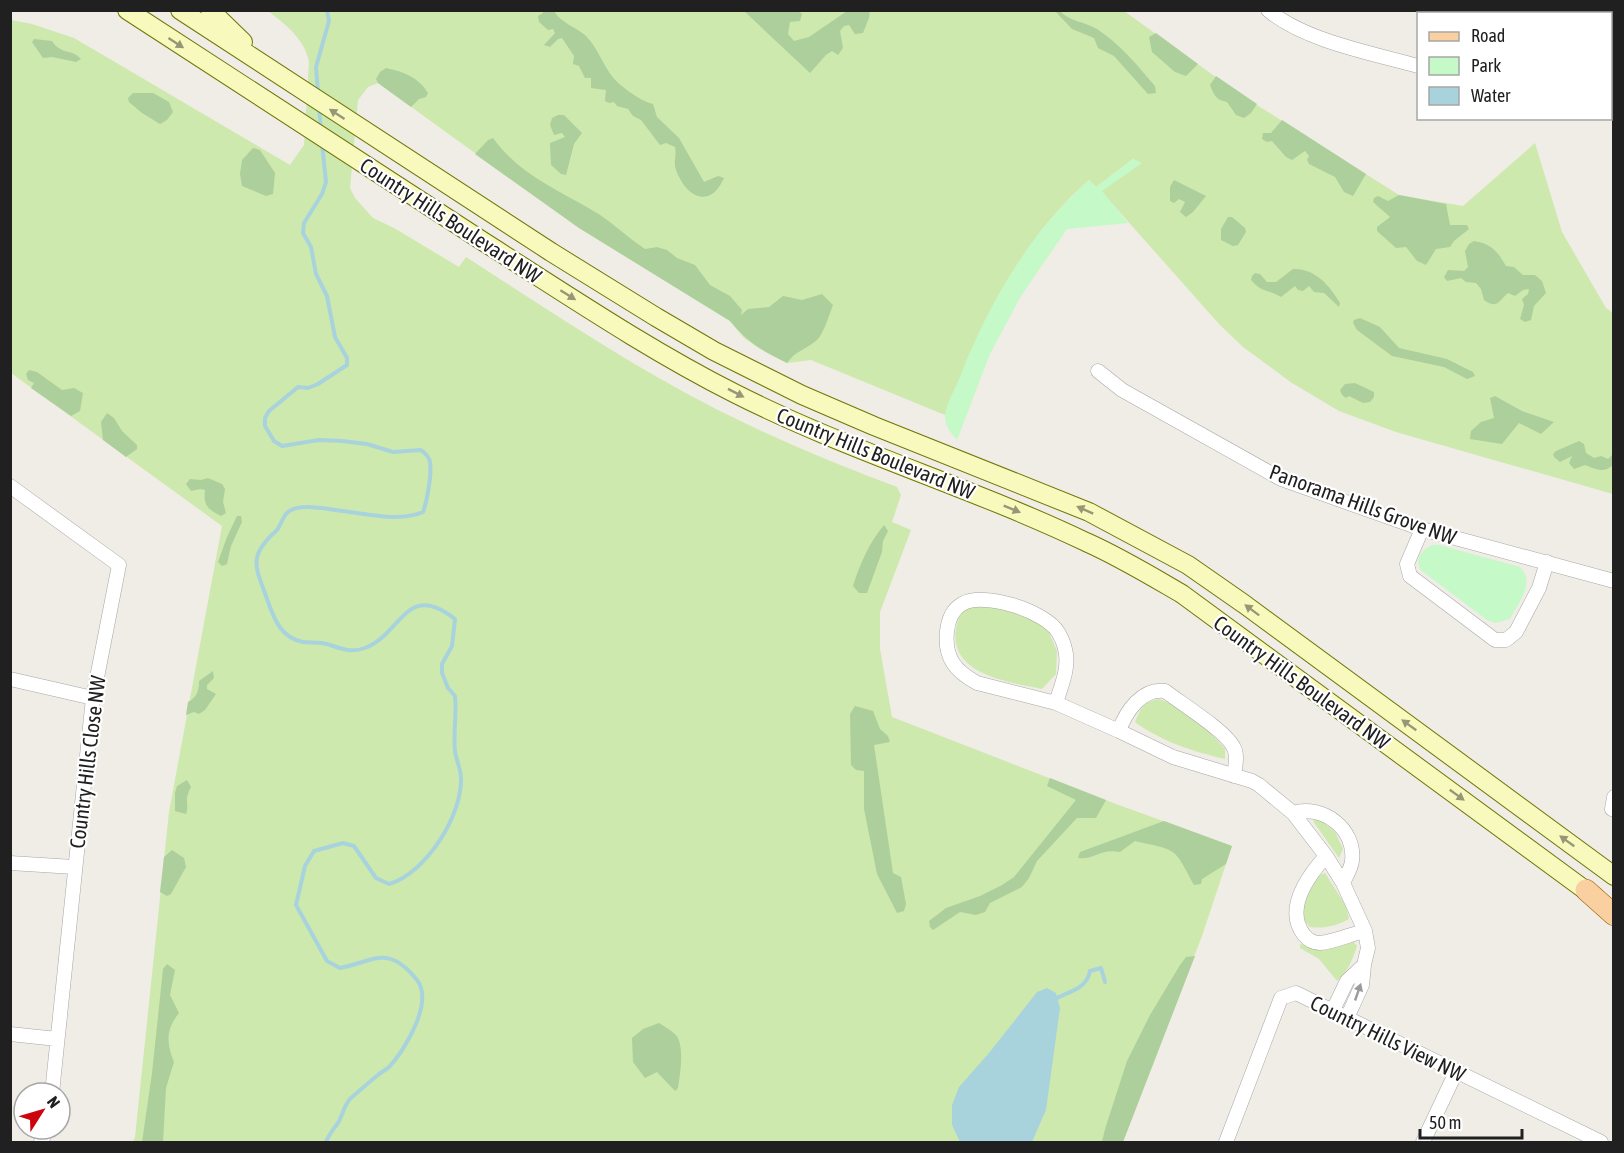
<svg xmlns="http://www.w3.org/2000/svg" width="1624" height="1153" font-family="'Asap Condensed',sans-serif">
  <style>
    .grass { fill: #cde9ae }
    .forest { fill: #adcf9c }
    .park { fill: #c5f9c7 }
    .water { fill: #a8d3dd }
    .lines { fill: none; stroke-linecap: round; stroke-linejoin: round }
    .stream { stroke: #a8d3dd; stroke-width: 4 }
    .street-casing { stroke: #a7a7a7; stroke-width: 15 }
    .secondary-casing { stroke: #707607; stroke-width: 20 }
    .primary-casing { stroke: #996003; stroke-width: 22 }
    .street { stroke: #fff; stroke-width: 14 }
    .secondary { stroke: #f8f9bc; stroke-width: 18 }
    .primary { stroke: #fad0a1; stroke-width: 21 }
    .oneway { fill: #979776 }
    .oneway2 { fill: #9b9b9b }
    .labels { text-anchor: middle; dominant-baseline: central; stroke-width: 4.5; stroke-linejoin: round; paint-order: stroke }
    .street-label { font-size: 21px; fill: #202020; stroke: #fff }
  </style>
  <rect width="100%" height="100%" fill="#f0ece6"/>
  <path class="grass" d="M268,11H1124L1238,93L1399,195L1463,206L1535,143L1562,232L1606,308L1613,313V494L1396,432L1339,411L1292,383L1243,347L1219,324L1101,191L1141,163L1133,159L1096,187L1089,180C1017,243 979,328 945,415L811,360L787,363L760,349L744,338L730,321L579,228L378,83L368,87L358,100L350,188L355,198L373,218L394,228L459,267L466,257C548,310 630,365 716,409C775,439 836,464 897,487L901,495L892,522L911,530L880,612V649L892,717L1116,804L1232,846L1202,936L1123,1142H133L135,1137L169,812L222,526L11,373V20L32,24L74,38L290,165L304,145L309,62C305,39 285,24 268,11Z
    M980,604L1029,617L1047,628L1057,651L1056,674L1042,689C1009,682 948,675 956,628C957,622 960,616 962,610Z
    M1159,699C1185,708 1208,729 1225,749V759C1195,752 1160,741 1135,722C1141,708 1143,702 1159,699Z
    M1318,818L1335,832L1343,849L1339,858L1313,821Z
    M1325,873L1346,906L1349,919C1336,926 1324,929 1310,927C1308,925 1305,922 1304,919C1300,906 1311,876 1325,873Z
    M1353,941L1357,946C1352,961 1348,971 1337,981L1319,959L1300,948V944L1319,949Z"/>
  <path class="forest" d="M543,11H554C561,23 576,27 586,36C596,46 601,60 609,72C616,84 640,101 653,104L657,117L679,138L704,182L718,176L724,178C710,210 686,197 676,170C673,162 677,155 675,147L666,143L660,145L641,120L633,116L628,109L617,106L614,102L609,103L605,101L606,90L591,88V78H585L579,66L573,64L574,56L562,38L558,39L550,47L544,45L555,33L553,29L548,30L539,22L538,16L543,13Z
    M744,11H798L802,14L800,21L790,22L788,34L794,41L809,37L847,11H870L869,18L863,33L855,34L849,25L844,26L840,31L843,48L838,55L832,51L826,55L810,73Z
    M1055,11H1060C1068,21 1086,22 1097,29C1119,43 1138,66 1155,86L1156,93L1148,94L1114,56L1098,48L1094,38L1072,29Z
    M1156,33L1198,64L1186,76L1175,72L1152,52L1149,37Z
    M34,39L52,41C62,56 72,48 81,59L76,62L52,57L43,58L32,42Z
    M386,68C404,72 418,77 428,93L426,97L419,99L411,107L378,83L376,79L380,72Z
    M1216,76L1257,104L1251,113L1244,118L1236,115L1227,102C1216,100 1214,95 1210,85Z
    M133,93H153L169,102L173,112L167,120L160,124L142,113L129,102L128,98Z
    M558,115H564L582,133L574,144L566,175L561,174L551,165L550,143L565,137L562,133L554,135L550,125L552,118Z
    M1282,120L1366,174L1353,196L1344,192L1335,177L1309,164L1307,160L1309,156L1305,151L1292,160L1286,157L1272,141L1267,142L1262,139L1263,133H1271Z
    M493,138C518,173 555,189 592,210C611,221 627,237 645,249L657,247L667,250L677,258L695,265L710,285L730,296L742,310L741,315L748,309L769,307L783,296L802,300L822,294L833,305C829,315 824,333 817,340C807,349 795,351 787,363C763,351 748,343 730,321L579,228L475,154L488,140Z
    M253,148L260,150L275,173L273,194L266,196L242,186L240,174L242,160Z
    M1174,180L1206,196L1193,212L1186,217L1180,212L1185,202L1179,199L1174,203L1170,201V187Z
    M1399,195L1446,204L1450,225H1467L1469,229L1454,241L1450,247L1436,249L1426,265L1417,261L1406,247L1396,248L1377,231V227L1390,217L1373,202L1374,198L1378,196L1388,201Z
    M1228,217H1232L1245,228L1246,232L1238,245L1233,246L1221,240V229Z
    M1474,241C1492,244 1497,251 1506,266L1514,267L1523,275H1535L1542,281L1546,293L1534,306L1531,320L1525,322L1520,319L1524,305L1522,299L1528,294L1529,289L1523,290L1515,296L1508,293C1498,302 1497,309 1484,300L1481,289L1476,283L1466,282L1461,278L1447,281L1444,277L1448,270L1464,271L1468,267L1465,251L1469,244Z
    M1293,269C1315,268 1330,286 1340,303L1339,307L1324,293L1314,292L1309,286L1303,291L1298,290L1295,286L1281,297C1267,289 1262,293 1251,280L1252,276L1255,273L1260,274L1267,282H1276Z
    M1360,318L1380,327L1399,348L1447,359L1473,372L1475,376L1467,379L1444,367L1392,356L1357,330L1353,323L1354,320Z
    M29,370L37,372L62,390L74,388L83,393L80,411L71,416L31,388L34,383L28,380L26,374Z
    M1355,383L1374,392V397L1370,402L1363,403L1349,396L1346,398L1342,395L1340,390L1345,384Z
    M1495,396L1522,411L1554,422L1541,434L1519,423L1502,444L1470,439L1471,431L1481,422L1494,418L1490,398Z
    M107,413L114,418L122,431L137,445V449L126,457L103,440L101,422Z
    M1579,441L1584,444L1586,453L1594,458L1601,456L1608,459L1613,454V465C1603,474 1596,469 1585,465L1574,469L1569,463L1572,456L1560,462L1554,457L1553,454L1556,451Z
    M208,478L222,484L225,489L223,502L226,513L221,516C208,509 203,506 205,490L200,489L191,491L186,484L190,479L201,480Z
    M237,516H241L242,522L231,546L227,564L222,566L218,562L227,537Z
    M884,525L888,531L883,541L882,552L867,593H859L853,586C859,566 870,541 884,525Z
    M213,671L214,678L207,685V689L216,694L205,710L199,714L194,712L186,715L188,702C198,697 199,689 199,681Z
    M855,706L873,711L880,729L888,736L890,742L874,745L893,873L901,877L906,904L904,911L897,913L877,874L864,809V771L856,770L851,765L850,714Z
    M1050,778L1106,800L1096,818H1077L1037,861L1029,878L1022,887L990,903L985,912L976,915L960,912L933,930L930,927L929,921L946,908L980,896L1002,885L1014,877L1076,800L1047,786Z
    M187,780L191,787C183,802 190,804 186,814L175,811V793L177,786Z
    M1164,821L1232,846L1226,864L1202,879L1201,884L1194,885C1173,845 1177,851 1135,841L1120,852C1100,848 1095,860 1078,858L1080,852Z
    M172,850L184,858L186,867L171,894L167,896L160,892L164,857Z
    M1195,956L1123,1142H1102L1105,1129L1127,1061L1150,1015L1180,965L1186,957Z
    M167,964L175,970L170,995L179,1013C166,1029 166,1043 174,1062L166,1088L163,1142H142L152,1073L163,969Z
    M659,1023C665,1027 675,1032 678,1038C684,1052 680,1074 678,1088L675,1091L657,1072L645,1078L633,1062L632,1038L643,1029Z"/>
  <path class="park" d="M1133,159L1142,163L1102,191L1128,223L1067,229L1021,296L990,354L957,440C951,433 945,426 945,416C946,404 955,389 960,377C988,304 1030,232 1089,180L1096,187Z
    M1433,545H1439L1520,567C1536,583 1518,603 1510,619L1495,623L1487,620L1422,571C1413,560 1422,549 1433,545Z"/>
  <path class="water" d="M1047,988L1056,993L1060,1008L1046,1110L1032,1142H960L952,1125V1105L959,1087L989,1053L1037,992Z"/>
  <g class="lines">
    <path class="stream" d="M318,92L316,67L329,21L327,10
      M319,108L321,130
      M322,144L326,182L322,194L304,223L303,233L311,247L316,274L327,296L335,337L347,358V365L318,384L308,388L298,387L269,411L265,418V426L274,441L282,446L319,440L342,441L367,444L393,452L421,450C425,453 429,457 430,462C432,474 427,501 423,512C385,529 309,495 288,512C282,517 281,526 276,531C247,557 256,567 267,599C274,619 281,638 303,642C312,643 322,642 330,645C342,649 352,653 365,648C402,634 406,580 455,619L452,646L442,664V673L448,688L455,696C457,714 453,733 455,751C456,760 461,769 461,778C462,816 426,873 389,884L376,878L354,846L343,843L314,851L305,866L296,905L327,961L340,968C375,961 388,944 417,980C434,1002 405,1050 389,1067C386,1070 381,1072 378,1075C369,1082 359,1091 350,1099C343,1107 343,1115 338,1123C333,1130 329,1134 326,1142
      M1057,998C1071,991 1087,988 1090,971L1101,968L1105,982"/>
    <g class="street-casing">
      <path id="street" d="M1268,10C1305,41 1372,53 1418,66
        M1438,14V10
        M1098,371L1122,390L1281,479L1422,529L1614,581
        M10,486L119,565L93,698L52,1093
        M1422,529L1407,564L1410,576L1495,640H1506L1516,632L1539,588L1547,562
        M10,679L93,698
        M1056,703C1061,686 1070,667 1065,649C1064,644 1061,637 1058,632C1045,611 984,591 962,604C944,614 943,647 953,663C958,671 968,678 977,683L1056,703L1119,731L1173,757L1252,781L1259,785L1293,813L1326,856L1343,883L1365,931L1368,948L1364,965L1362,985L1347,1018
        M1119,731C1126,711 1142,688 1165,691C1182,704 1226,731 1234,748C1238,756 1235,767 1234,776
        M1614,797L1612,809L1614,810
        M1293,813C1323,804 1356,829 1352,861C1351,869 1346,876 1343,883
        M1326,856C1308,876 1284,909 1304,935C1308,940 1313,943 1320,943C1334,942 1351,934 1365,931
        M10,863L74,867
        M1333,1010L1347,981L1364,965
        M10,1034L57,1039
        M41,1142L47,1129
        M1226,1142L1281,998L1296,993L1601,1142
        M1423,1142L1456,1072"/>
    </g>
    <g class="secondary-casing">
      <path id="secondary" d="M127,10C245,88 364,165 484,242C566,294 647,349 734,393C848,451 971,487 1086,542C1120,557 1151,576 1182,594L1596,898
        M180,10L551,252L656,317L714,351L802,395L874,426L1089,512L1188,565L1244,604L1614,876
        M210,10L243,42
        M1613,10L1614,67"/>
    </g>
    <g class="primary-casing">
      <path id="primary" d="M1586,890L1614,915"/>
    </g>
    <use href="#street" class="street"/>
    <use href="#secondary" class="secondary"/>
    <use href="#primary" class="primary"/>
  </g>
  <defs><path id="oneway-solid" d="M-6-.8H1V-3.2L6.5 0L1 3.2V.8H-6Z" transform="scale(1.5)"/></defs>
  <g class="oneway">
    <use href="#oneway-solid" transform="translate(176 43) rotate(33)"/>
    <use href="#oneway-solid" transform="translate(337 114) rotate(-147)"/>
    <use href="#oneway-solid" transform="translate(568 295) rotate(32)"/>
    <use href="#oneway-solid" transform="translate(736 393) rotate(27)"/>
    <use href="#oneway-solid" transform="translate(1012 509) rotate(22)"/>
    <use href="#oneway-solid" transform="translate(1085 510) rotate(-156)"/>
    <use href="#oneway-solid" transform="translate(1252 610) rotate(-143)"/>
    <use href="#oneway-solid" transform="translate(1409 725) rotate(-144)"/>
    <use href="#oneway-solid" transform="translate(1457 795) rotate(36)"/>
    <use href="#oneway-solid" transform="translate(1567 841) rotate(-144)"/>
  </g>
  <use class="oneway2" href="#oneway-solid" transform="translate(1358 992) rotate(-71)"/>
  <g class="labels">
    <g class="street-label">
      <text transform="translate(451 220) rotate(33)">Country Hills Boulevard NW</text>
      <text transform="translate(876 453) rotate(22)">Country Hills Boulevard NW</text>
      <text transform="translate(1363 504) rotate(20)">Panorama Hills Grove NW</text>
      <text transform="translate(1302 682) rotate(36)">Country Hills Boulevard NW</text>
      <text transform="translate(87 762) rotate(-83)">Country Hills Close NW</text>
      <text transform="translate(1388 1038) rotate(26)">Country Hills View NW</text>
    </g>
  </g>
  <rect width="1624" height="1153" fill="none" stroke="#202020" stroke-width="24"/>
  <rect x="1417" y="12" width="195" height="108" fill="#ffffff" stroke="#a6a6a6" stroke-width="1.5"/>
  <rect x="1429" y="32" width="30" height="9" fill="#fad0a1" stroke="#a6a6a6" stroke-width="1.5"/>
  <text x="1471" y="42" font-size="18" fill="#202020">Road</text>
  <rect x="1429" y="57" width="30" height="18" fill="#c5f9c7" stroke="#a6a6a6" stroke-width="1.5"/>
  <text x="1471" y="72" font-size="18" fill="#202020">Park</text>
  <rect x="1429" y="87" width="30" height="18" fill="#a8d3dd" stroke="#a6a6a6" stroke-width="1.5"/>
  <text x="1471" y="102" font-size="18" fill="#202020">Water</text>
  <g transform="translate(42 1111) rotate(53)"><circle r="28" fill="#ffffff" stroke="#a6a6a6" stroke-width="1.5"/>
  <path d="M0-4.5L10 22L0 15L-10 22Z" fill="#cc040d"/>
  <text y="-9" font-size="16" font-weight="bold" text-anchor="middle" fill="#202020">N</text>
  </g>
  <path d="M1420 1129v9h102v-9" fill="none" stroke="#202020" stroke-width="3"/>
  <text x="1429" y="1129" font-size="18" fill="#202020" stroke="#ffffff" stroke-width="4.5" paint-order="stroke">50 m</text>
</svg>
